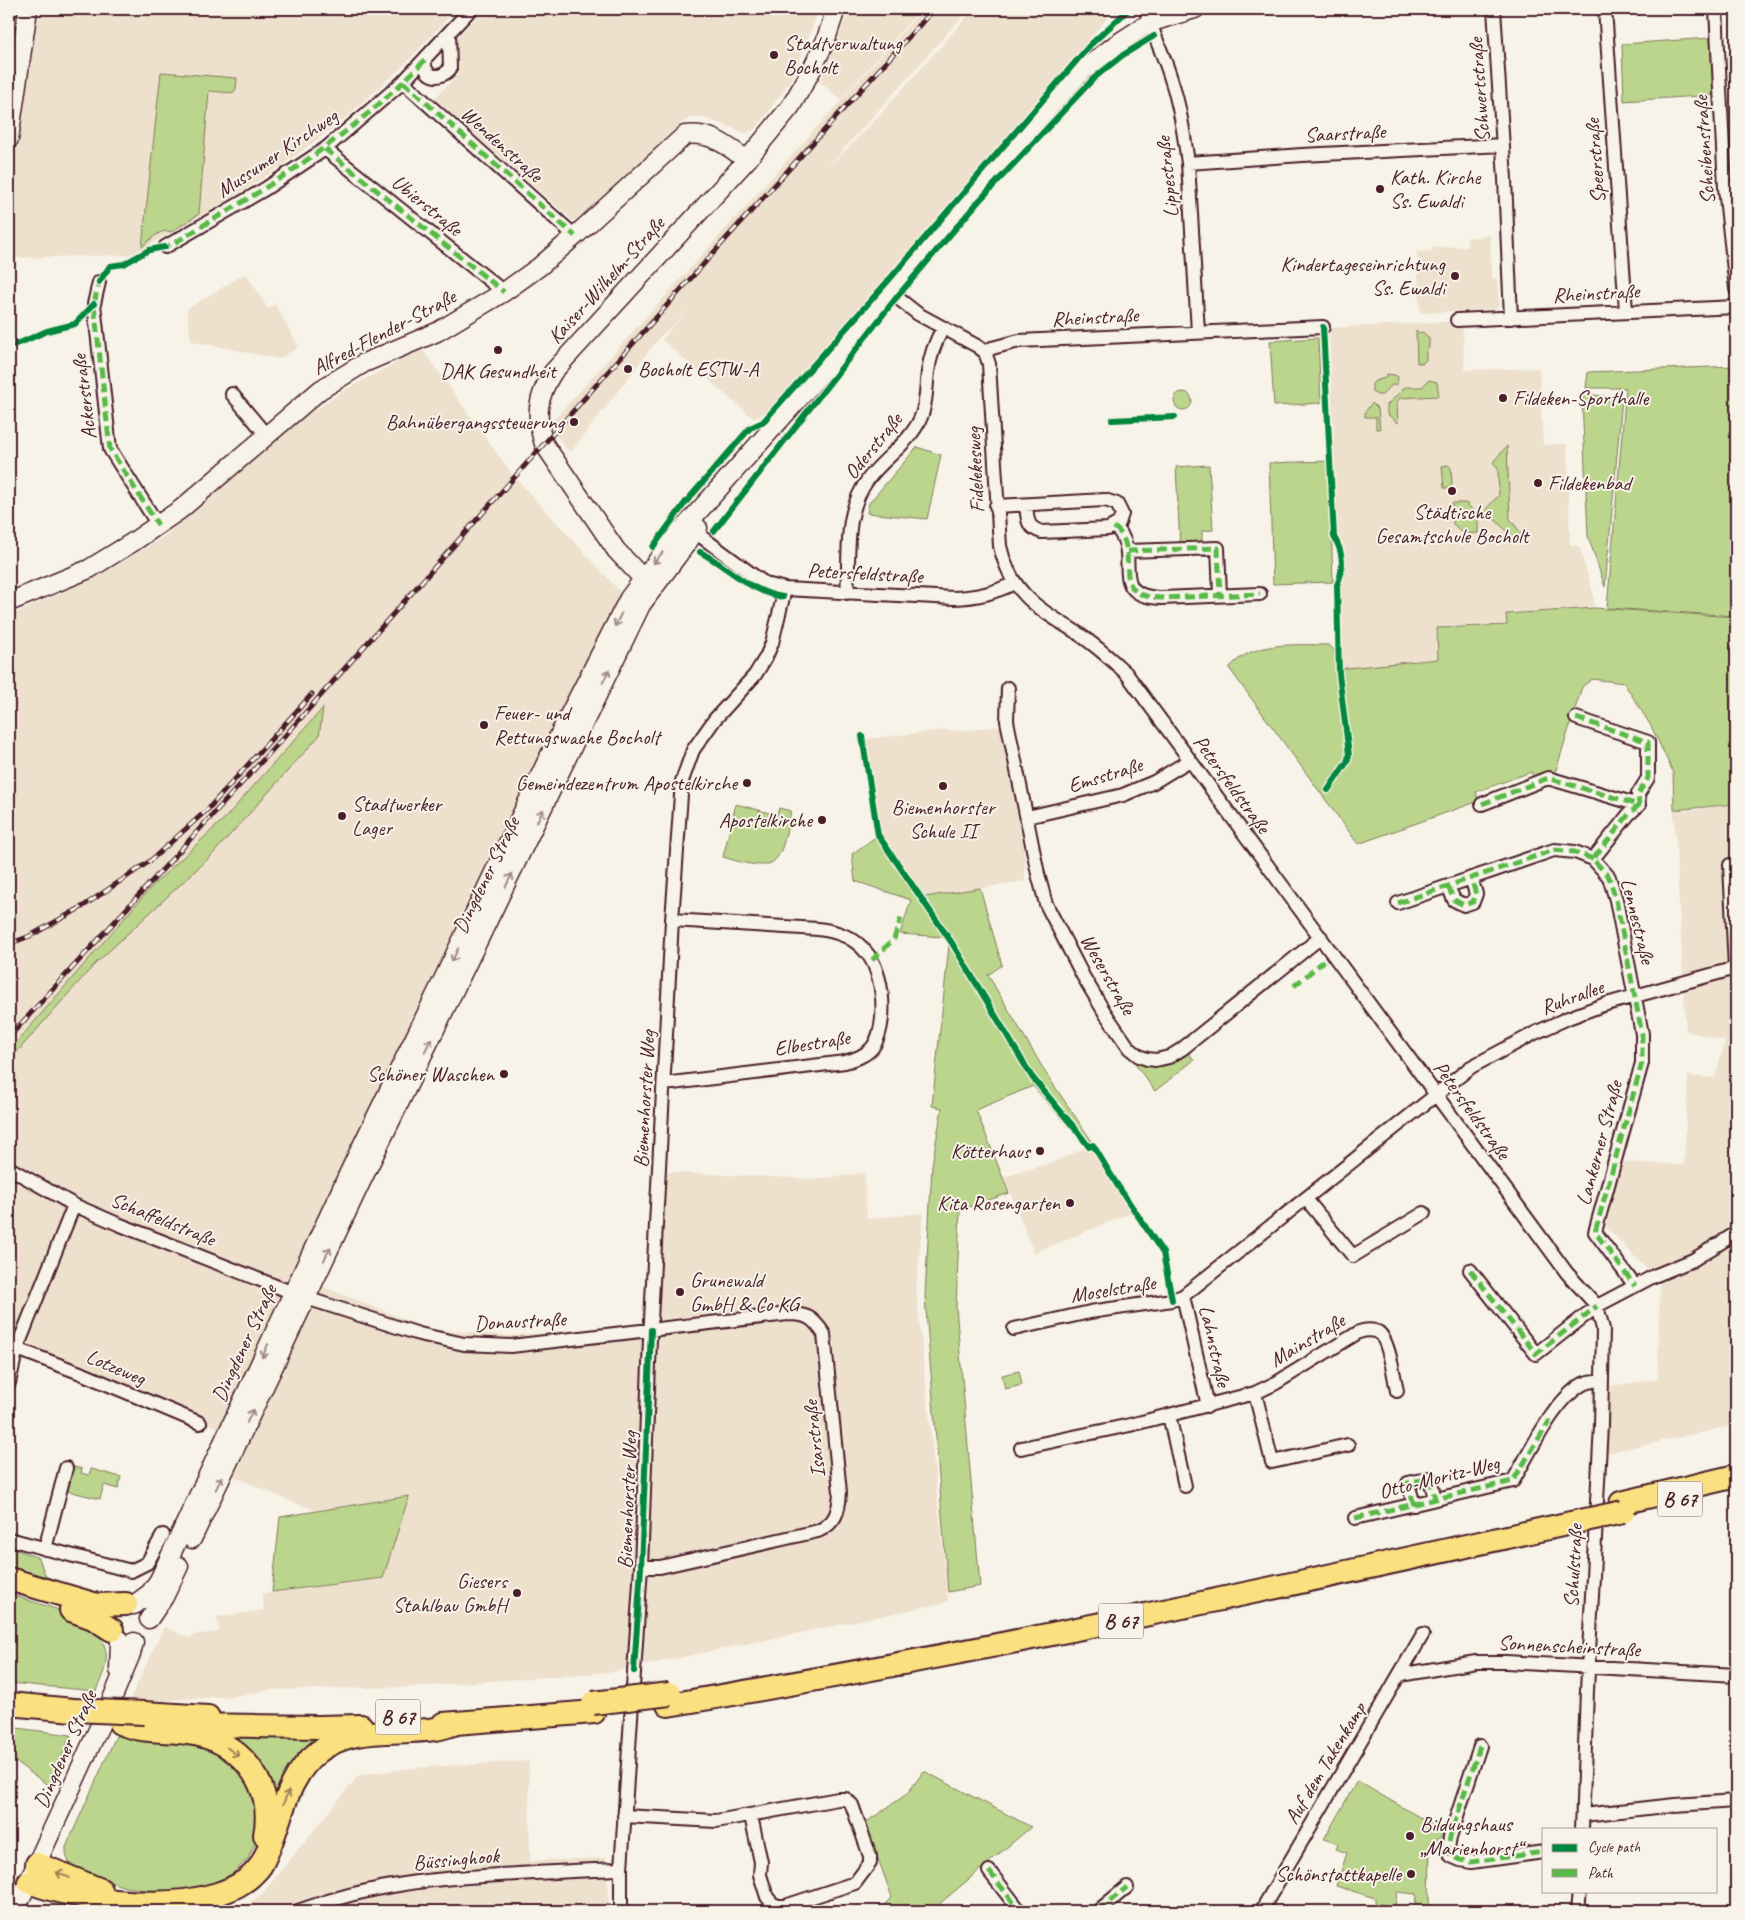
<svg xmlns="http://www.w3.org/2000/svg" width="1745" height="1920" font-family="Caveat,sans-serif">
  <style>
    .built { fill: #ede0cc }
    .green { fill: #bbd58c; stroke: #827a5c }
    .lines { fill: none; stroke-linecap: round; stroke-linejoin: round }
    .street-casing { stroke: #4a1f2b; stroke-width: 16 }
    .secondary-casing { stroke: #4a1f2b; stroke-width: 21 }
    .highway-casing { stroke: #4a1f2b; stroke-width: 26 }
    .street { stroke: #f7f3e8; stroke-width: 12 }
    .secondary { stroke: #f7f3e8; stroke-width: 18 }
    .highway { stroke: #fbe080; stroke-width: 22 }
    .rail-casing { stroke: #4a1f2b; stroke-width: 5 }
    .rail { stroke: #f7f3e8; stroke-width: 3; stroke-dasharray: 9; stroke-linecap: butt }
    .highway-bridge-casing { stroke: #4a1f2b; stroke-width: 26; stroke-linecap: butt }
    .highway-bridge { stroke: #fbe080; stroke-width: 22 }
    .quiet { stroke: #58b947; stroke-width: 5; stroke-dasharray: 10 5; stroke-linecap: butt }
    .cycleway-casing { stroke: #f7f3e8; stroke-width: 9 }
    .cycleway { stroke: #00873e; stroke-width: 6 }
    .oneway { stroke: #a0898a }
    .oneway2 { stroke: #a28056 }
    .poi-dot { fill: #4a1f2b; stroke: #f7f3e8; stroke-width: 2 }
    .labels { text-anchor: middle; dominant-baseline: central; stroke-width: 4; stroke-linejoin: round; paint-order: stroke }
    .shield { fill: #f7f3e8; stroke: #7e5f64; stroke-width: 1 }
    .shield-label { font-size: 20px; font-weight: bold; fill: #4a1f2b }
    .poi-label { font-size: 21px; fill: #4a1f2b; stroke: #f7f3e8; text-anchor: start }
    .street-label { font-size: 21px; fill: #4a1f2b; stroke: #f7f3e8 }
  </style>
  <rect width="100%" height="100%" fill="#f7f3e8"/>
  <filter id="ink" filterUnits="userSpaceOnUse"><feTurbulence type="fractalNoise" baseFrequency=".02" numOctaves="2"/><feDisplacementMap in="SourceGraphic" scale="10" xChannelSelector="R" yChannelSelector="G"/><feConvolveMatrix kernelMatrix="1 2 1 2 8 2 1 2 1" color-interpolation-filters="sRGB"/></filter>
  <g filter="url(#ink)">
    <path class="built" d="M35,9H457L402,67L342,121L281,166L232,198L132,255L9,258V188Z
      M485,9H818L811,31L792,78L765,117L754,130L746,133L702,117H691L680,124L579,226L434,99L459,74L457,37Z
      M850,9H921L841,99L820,82Z
      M923,9H969L825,170L865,131L974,9H1115L774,407L754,419L662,340L672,327L692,306L659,338L570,453L556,435L552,422Z
      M1490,235L1492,278L1497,279L1499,305L1496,309L1420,313L1417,252L1433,251V247H1467V238Z
      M246,273L268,309L275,304L299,347L279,359L191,341L187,309Z
      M1462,321L1465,370L1539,368L1543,445L1567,444L1570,545L1579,546L1593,593L1594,607L1506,613V624L1436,627L1438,659L1417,660L1403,668L1343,669L1340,587L1345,576L1343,543L1338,536L1329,328Z
      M422,349L511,473L636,609L311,1282L429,1329L512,1336L652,1322L662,1172L817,1179L864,1173L867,1219L923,1213L916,1290L948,1602L611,1672L413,1687L274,1690L273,1689L236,1696L166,1700L165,1703L129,1701L164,1627L191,1639L193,1635L219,1632L217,1617L264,1610L262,1594L383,1578L409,1496L317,1511L290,1501L235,1477L202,1465L217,1427L9,1338V616L106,572L165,536L299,421L343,391Z
      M1000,726L1025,855V881L925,897L882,833L866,739L944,730L961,731Z
      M1736,805V1425L1606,1453L1609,1386L1658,1379L1660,1283L1606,1227L1621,1162L1684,1165L1688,1076L1715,1078L1725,1041L1686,1031L1674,812Z
      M1086,1147L1089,1151L1092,1149L1113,1184L1133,1212L1034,1253L1004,1177L1057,1161Z
      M529,1761L530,1861L606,1858L609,1911H238L262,1894L359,1775L413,1768Z"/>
    <path class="green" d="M1710,38L1714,95L1624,101L1622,44Z
      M161,72L237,78L236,89L233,93L209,91L199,214L171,232C160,228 150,240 142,247Z
      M1416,330L1419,333L1423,332L1429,338V347L1426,351V360L1423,363H1417Z
      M1318,338L1321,403L1274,406L1270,341Z
      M1736,366V616L1607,608L1626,388H1586L1588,372Z
      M1387,374L1395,375L1398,377L1397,385H1392L1382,395H1377L1372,392V384L1375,381L1385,378Z
      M1429,380L1437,382L1439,396L1400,398L1397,402L1398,423L1387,414V405L1405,387H1422Z
      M1174 401a9 9 0 1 1 18 0a9 9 0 1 1-18 0Z
      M1588,394L1622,399L1605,587L1588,536L1582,399Z
      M1372,403L1378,409L1380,429H1376V417H1365V412Z
      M1507,446L1510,519L1521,533V540H1516L1485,510L1499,495L1498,469L1493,462Z
      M917,447L941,455L927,519L867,513L869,503Z
      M1329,461L1333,582L1273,584L1269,463Z
      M1209,465L1213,530L1202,531V543L1180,544L1176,467Z
      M1448,465L1451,468L1452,484L1450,488H1444L1442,466Z
      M1452,503H1466L1478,515V533L1464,534L1453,524Z
      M1594,608L1736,617V804L1674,810L1673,772L1651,726L1624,683L1592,679L1582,687L1556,770L1535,780L1531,772L1476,792L1479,801L1358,844L1229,668C1253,640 1296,645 1329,645L1334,650L1337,669L1438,659L1437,628L1507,625L1506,614Z
      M323,708L319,736L211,856L94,965L9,1061V1051L153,885L226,817Z
      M736,804L777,815L779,808L791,811C779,864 781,875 723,857Z
      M881,833L925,897L980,888L1002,965L988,975L1047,1075L1091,1140L1084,1145L1033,1086L976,1110L1009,1193L960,1210L956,1307L980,1586L948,1592L925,1297L932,1165L942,1108L932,1106L949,945L943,937L900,934L911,900L855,881L852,854Z
      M1189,1053L1194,1060L1155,1091L1135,1064L1138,1063C1158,1071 1172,1065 1189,1053Z
      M1019,1371L1022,1385L1005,1389L1002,1375Z
      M74,1467L82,1469L81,1473L89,1475L91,1469L121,1477L118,1489L104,1485L100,1499L68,1491Z
      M409,1496L383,1578L272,1592L280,1517Z
      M9,1547L39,1558L49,1586L9,1574Z
      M9,1594L87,1619C90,1631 93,1630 100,1638C113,1655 103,1674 96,1691L9,1683Z
      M9,1727L71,1735L49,1786L9,1757Z
      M216,1730L321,1735L276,1805Z
      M116,1736L188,1739L237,1764L259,1794L262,1827L248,1859L221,1884L180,1895L125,1887L75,1870L69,1863L66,1854V1847Z
      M924,1771L1031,1827L931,1911H878L892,1897L865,1823L907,1794Z
      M1357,1781L1445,1832L1440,1838L1430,1843L1429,1911H1415L1416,1894L1397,1892L1395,1907L1375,1903V1898L1336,1886L1347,1853L1336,1849L1338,1844L1324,1839Z"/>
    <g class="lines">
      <g class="street-casing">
        <path id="street" d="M1146,9C1152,33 1164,55 1171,79C1180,106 1184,135 1188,163L1198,332
          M1494,9L1505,179L1511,318
          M1605,9L1626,311
          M1716,9L1725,188L1736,289
          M425,60C423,77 439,81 450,69L449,33
          M403,82L575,236
          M325,149L504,292
          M1188,163L1302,155L1503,145
          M165,247L265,189L325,149L403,82L471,9
          M99,282L94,304L110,449L158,525
          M890,292L918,314L977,346L985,352L989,364L1000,546C1011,594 1038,608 1076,632C1094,644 1110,658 1126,673L1567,1273L1597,1306L1603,1329L1601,1425L1587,1690L1582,1829
          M1457,320L1736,307
          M985,352L992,348L1019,341L1323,327
          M232,394L267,436
          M996,506L1105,500L1117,504L1122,514L1119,523L1108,529L1042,532C1026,527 1028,520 1026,505
          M1114,527C1117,529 1121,533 1122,536C1137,561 1110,596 1161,598L1260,594
          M695,532L757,578L766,584L785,589L954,598C979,597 993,593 1015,583
          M1127,551L1218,548L1220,595
          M847,593C850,553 843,512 869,478C885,457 911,442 921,417C927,402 926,387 928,372C930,356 935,342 943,328
          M1008,688L1007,721L1038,874L1046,904L1083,976L1105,1013L1129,1048L1139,1056L1147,1059L1156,1060L1169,1057L1182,1049L1321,937
          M1576,718L1648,742V778L1638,794L1639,805
          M1482,804L1548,778L1639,805L1629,814L1593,859L1609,877L1616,900L1642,1034V1063L1595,1232L1635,1286
          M1027,817L1123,795L1154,782L1190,760
          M1730,865L1735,968
          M1448,886L1454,900L1464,905L1473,902L1476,894L1471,878
          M1398,903L1554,850L1575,852L1593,859
          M664,1084L845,1062C855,1059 865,1056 872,1048C889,1026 884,972 866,952C854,937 837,931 818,929L672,920
          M9,1168L74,1205L118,1224L306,1298L419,1334L464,1344L511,1346L788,1314C808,1314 813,1318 824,1334L840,1492C839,1511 836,1523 818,1531L660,1567H641
          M1306,1199L1353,1256L1424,1213
          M1470,1270L1536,1354L1597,1306L1654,1276L1693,1260L1736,1233
          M1183,1296L1208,1406
          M1014,1329L1090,1312L1172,1300L1183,1296L1471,1067L1535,1033L1568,1018L1603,1005L1736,968
          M9,1346L83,1374L200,1423
          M9,1383L17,1348L74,1205
          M1255,1393L1272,1462L1348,1445
          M1169,1415L1185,1486
          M1021,1448L1130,1425L1255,1393L1276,1383L1359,1332C1365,1330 1371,1329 1378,1332C1389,1339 1394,1377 1397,1391
          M1414,1505L1408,1483L1430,1478L1435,1499
          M1355,1518L1513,1481C1530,1452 1554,1400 1583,1384C1589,1381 1596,1381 1602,1380
          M9,1539L131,1571L147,1563L163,1535
          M45,1549L66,1468
          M1400,1675L1476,1662H1506L1736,1675
          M1480,1746L1450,1837L1448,1848L1451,1856L1460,1860L1471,1862L1544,1852
          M1583,1815L1675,1805L1736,1801
          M624,1816L716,1821L838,1799H846L852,1805L870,1856V1863L855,1883L785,1906H778L772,1903L767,1897L760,1875L761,1862L751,1816
          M989,1871L1020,1911
          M298,1911C374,1883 439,1878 518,1874C552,1872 587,1870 621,1869
          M621,1911V1869L641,1567L650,1339L672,920L682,781L693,750L715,719L755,675L766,657L772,643L785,589
          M1098,1911L1127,1887
          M1261,1911L1423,1634
          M1577,1911L1579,1891"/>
      </g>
      <g class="secondary-casing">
        <path id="secondary" d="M9,139L28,9
          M650,586L616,550L544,444C535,416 537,397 553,372L747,160L791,106L810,73L825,42L836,9
          M9,602L89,569L133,542L181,509L320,390L364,363L437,332L504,292L539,267L575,236L685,135C712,132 725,145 747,160
          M192,1539L361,1182L641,605L698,528
          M134,1605L150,1593L159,1580L354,1162L440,986L566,721L629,598L673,540L802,395L1022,136L1083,70L1115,45L1149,23L1195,9
          M149,1619L164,1597L179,1566
          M119,1670L120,1640
          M15,1911L112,1699L131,1654L134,1642"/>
      </g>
      <g class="highway-casing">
        <path id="highway" d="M1621,1503L1736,1476
          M9,1579L97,1605L126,1604
          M71,1610L93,1618L112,1630
          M9,1704L73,1710
          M668,1705C971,1655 1271,1589 1571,1523
          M144,1713L208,1717
          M120,1723C144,1733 163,1730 188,1733C239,1739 275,1783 265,1835
          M443,1724L594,1712
          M190,1725L319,1727L361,1726
          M37,1864L101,1890
          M29,1882C88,1905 223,1920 261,1865C282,1827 282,1781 318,1752C352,1725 396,1735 435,1729C442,1728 450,1725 457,1723"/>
      </g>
      <use href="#street" class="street"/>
      <use href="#secondary" class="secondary"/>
      <use href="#highway" class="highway"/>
      <g class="rail-casing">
        <path id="rail" d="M9,944L30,936L82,907L150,861L208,809L312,694
          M9,1037L283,738L724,241L934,9"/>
      </g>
      <use href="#rail" class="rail"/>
      <g class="highway-bridge-casing">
        <path id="highway-bridge" d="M1571,1523L1623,1512
          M593,1703L670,1694
          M73,1710L144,1713"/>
      </g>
      <use href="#highway-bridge" class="highway-bridge"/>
      <path class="quiet" d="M403,82L575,236
        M325,149L504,292
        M161,248C175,245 201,226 214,219C291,174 363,125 425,60
        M101,279L99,282L94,304L110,449L158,525
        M1114,527C1117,529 1121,533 1122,536C1137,561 1110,596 1161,598L1260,594
        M1127,551L1218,548L1220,595
        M1576,718L1648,742V778L1638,794L1639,805
        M1482,804L1548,778L1639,805L1629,814L1593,859L1609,877L1616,900L1642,1034V1063L1595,1232L1635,1286
        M1448,886L1454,900L1464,905L1473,902L1476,894L1471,878
        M1398,903L1554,850L1575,852L1593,859
        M872,960L894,939L901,918
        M1294,986L1324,961
        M1470,1270L1536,1354L1597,1306
        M1414,1505L1408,1483L1430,1478L1435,1499
        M1355,1518L1513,1481L1550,1420
        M1480,1746L1450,1837L1448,1848L1451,1856L1460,1860L1471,1862L1544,1852
        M989,1871L1020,1911
        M1004,1911L1014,1904
        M1098,1911L1127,1887"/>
      <g class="cycleway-casing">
        <path id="cycleway" d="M99,282L110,266L124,264L149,250L165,247
          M1323,327L1334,537C1344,553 1344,569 1337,585L1339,674L1349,755L1347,762L1328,790
          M9,346L22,342L47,331L75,324L94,304
          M1112,420L1175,417
          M714,531L896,298L978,202L1094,78L1123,55L1154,36
          M653,547L685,503L750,428L763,422L888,281L1090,45L1127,11
          M700,552C729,567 749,592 783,597
          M862,736L878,835L952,943L1032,1077L1077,1131L1089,1147L1093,1145L1116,1183L1163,1253L1172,1300
          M634,1671L641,1567L651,1330"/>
      </g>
      <use href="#cycleway" class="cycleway"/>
    </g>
    <defs><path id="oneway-shaft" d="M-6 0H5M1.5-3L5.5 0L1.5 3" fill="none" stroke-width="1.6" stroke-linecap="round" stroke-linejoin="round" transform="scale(1.25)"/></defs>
    <g class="oneway">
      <use href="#oneway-shaft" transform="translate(658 558) rotate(129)"/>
      <use href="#oneway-shaft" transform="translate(618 620) rotate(117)"/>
      <use href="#oneway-shaft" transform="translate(606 676) rotate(-64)"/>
      <use href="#oneway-shaft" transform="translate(540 816) rotate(-64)"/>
      <use href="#oneway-shaft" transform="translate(509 880) rotate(-64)"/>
      <use href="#oneway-shaft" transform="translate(455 955) rotate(115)"/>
      <use href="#oneway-shaft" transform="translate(428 1045) rotate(-64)"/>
      <use href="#oneway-shaft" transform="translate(327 1254) rotate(-65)"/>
      <use href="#oneway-shaft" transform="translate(265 1351) rotate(114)"/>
      <use href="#oneway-shaft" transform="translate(250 1416) rotate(-65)"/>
      <use href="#oneway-shaft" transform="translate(219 1483) rotate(-64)"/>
    </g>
    <g class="oneway2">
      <use href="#oneway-shaft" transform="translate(233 1752) rotate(37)"/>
      <use href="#oneway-shaft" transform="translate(286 1797) rotate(-67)"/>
      <use href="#oneway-shaft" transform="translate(63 1875) rotate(-157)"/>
    </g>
  </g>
  <g class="poi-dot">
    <circle cx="774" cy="55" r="5"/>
    <circle cx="1380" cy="189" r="5"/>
    <circle cx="1455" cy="276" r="5"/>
    <circle cx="498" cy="350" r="5"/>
    <circle cx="628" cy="369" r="5"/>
    <circle cx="1503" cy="398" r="5"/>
    <circle cx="574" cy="422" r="5"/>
    <circle cx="1538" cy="483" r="5"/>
    <circle cx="1452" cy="491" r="5"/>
    <circle cx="484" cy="725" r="5"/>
    <circle cx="747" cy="783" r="5"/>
    <circle cx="943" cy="786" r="5"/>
    <circle cx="342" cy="816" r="5"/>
    <circle cx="822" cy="820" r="5"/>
    <circle cx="504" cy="1074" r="5"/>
    <circle cx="1040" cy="1151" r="5"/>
    <circle cx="1070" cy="1203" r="5"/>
    <circle cx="680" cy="1292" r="5"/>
    <circle cx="517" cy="1593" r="5"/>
    <circle cx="1410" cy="1836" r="5"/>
    <circle cx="1411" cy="1874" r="5"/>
  </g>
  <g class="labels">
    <g class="shield">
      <rect x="1657.5" y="1481.5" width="45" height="35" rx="4"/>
      <rect x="1098.5" y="1603.5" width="45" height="35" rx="4"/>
      <rect x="375.5" y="1699.5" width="45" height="35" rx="4"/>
    </g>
    <g class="shield-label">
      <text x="1680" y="1499">B 67</text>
      <text x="1121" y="1621">B 67</text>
      <text x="398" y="1717">B 67</text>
    </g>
    <g class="poi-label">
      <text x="784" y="43">Stadtverwaltung<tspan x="784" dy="24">Bocholt</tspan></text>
      <text x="1390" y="177">Kath. Kirche<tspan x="1390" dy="24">Ss. Ewaldi</tspan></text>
      <text x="1445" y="264" text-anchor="end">Kindertageseinrichtung<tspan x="1445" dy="24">Ss. Ewaldi</tspan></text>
      <text x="638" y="369">Bocholt ESTW-A</text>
      <text x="498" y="371" text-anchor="middle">DAK Gesundheit</text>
      <text x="1513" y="398">Fildeken-Sporthalle</text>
      <text x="564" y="422" text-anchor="end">Bahnübergangssteuerung</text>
      <text x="1548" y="483">Fildekenbad</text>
      <text x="1452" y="512" text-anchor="middle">Städtische<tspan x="1452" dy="24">Gesamtschule Bocholt</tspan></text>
      <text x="494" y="713">Feuer- und<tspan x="494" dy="24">Rettungswache Bocholt</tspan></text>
      <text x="737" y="783" text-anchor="end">Gemeindezentrum Apostelkirche</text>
      <text x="352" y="804">Stadtwerker<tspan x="352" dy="24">Lager</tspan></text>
      <text x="943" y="807" text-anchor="middle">Biemenhorster<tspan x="943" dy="24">Schule II</tspan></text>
      <text x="812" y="820" text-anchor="end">Apostelkirche</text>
      <text x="494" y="1074" text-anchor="end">Schöner Waschen</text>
      <text x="1030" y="1151" text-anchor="end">Kötterhaus</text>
      <text x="1060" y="1203" text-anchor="end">Kita Rosengarten</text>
      <text x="690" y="1280">Grunewald<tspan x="690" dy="24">GmbH &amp; Co KG</tspan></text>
      <text x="507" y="1581" text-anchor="end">Giesers<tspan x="507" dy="24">Stahlbau GmbH</tspan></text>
      <text x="1420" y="1824">Bildungshaus<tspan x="1420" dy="24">„Marienhorst“</tspan></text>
      <text x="1401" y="1874" text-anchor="end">Schönstattkapelle</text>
    </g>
    <g class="street-label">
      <text transform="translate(1479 90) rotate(-94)">Schwertstraße</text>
      <text transform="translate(1345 133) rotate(-3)">Saarstraße</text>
      <text transform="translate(502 144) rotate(42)">Wendenstraße</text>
      <text transform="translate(1704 150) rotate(-94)">Scheibenstraße</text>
      <text transform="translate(277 153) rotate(-34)">Mussumer Kirchweg</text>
      <text transform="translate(1595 161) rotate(-94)">Speerstraße</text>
      <text transform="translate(1167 177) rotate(-96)">Lippestraße</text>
      <text transform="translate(427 205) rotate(39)">Ubierstraße</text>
      <text transform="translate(606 280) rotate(-48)">Kaiser-Wilhelm-Straße</text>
      <text transform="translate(1596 293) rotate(-3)">Rheinstraße</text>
      <text transform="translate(1095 317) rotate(-3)">Rheinstraße</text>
      <text transform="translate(384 332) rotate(-28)">Alfred-Flender-Straße</text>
      <text transform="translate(84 397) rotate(-97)">Ackerstraße</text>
      <text transform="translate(873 446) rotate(-51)">Oderstraße</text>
      <text transform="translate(975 470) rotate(-93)">Fidelekesweg</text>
      <text transform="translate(865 573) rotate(3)">Petersfeldstraße</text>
      <text transform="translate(1105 775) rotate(-17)">Emsstraße</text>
      <text transform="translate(1232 784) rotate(54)">Petersfeldstraße</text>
      <text transform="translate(486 875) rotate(-64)">Dingdener Straße</text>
      <text transform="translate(1638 921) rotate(76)">Lennestraße</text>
      <text transform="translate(1108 974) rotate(60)">Weserstraße</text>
      <text transform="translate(1572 997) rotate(-20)">Ruhrallee</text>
      <text transform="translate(812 1043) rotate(-9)">Elbestraße</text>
      <text transform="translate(644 1099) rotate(-87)">Biemenhorster Weg</text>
      <text transform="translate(1472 1110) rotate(54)">Petersfeldstraße</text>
      <text transform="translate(1599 1143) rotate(-75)">Lankerner Straße</text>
      <text transform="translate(163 1219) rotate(22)">Schaffeldstraße</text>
      <text transform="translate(1113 1289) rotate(-9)">Moselstraße</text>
      <text transform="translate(520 1321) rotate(-3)">Donaustraße</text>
      <text transform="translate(1307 1340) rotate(-31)">Mainstraße</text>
      <text transform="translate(244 1343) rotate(-65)">Dingdener Straße</text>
      <text transform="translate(1215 1346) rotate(77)">Lahnstraße</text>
      <text transform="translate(116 1367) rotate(23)">Lotzeweg</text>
      <text transform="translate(814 1439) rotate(-96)">Isarstraße</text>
      <text transform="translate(1439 1477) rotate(-14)">Otto-Moritz-Weg</text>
      <text transform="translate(627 1500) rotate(-88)">Biemenhorster Weg</text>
      <text transform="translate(1573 1566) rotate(-87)">Schulstraße</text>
      <text transform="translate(1569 1646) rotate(3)">Sonnenscheinstraße</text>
      <text transform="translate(65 1749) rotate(-66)">Dingdener Straße</text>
      <text transform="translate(1325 1763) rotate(-59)">Auf dem Takenkamp</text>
      <text transform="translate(456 1859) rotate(-5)">Büssinghook</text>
    </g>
  </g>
  <rect width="1745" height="1920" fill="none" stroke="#f7f3e8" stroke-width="30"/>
  <rect x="15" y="15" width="1715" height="1890" fill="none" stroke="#4a1f2b" stroke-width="2" filter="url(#ink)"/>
  <rect x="1542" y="1828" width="175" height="65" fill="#f7f3e8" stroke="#b29e9c"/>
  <rect x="1552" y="1844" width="25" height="8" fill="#00873e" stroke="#b29e9c"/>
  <text x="1588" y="1852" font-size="15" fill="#4a1f2b">Cycle path</text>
  <rect x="1552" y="1869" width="25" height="8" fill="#58b947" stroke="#b29e9c"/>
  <text x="1588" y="1878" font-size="15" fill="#4a1f2b">Path</text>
</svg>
